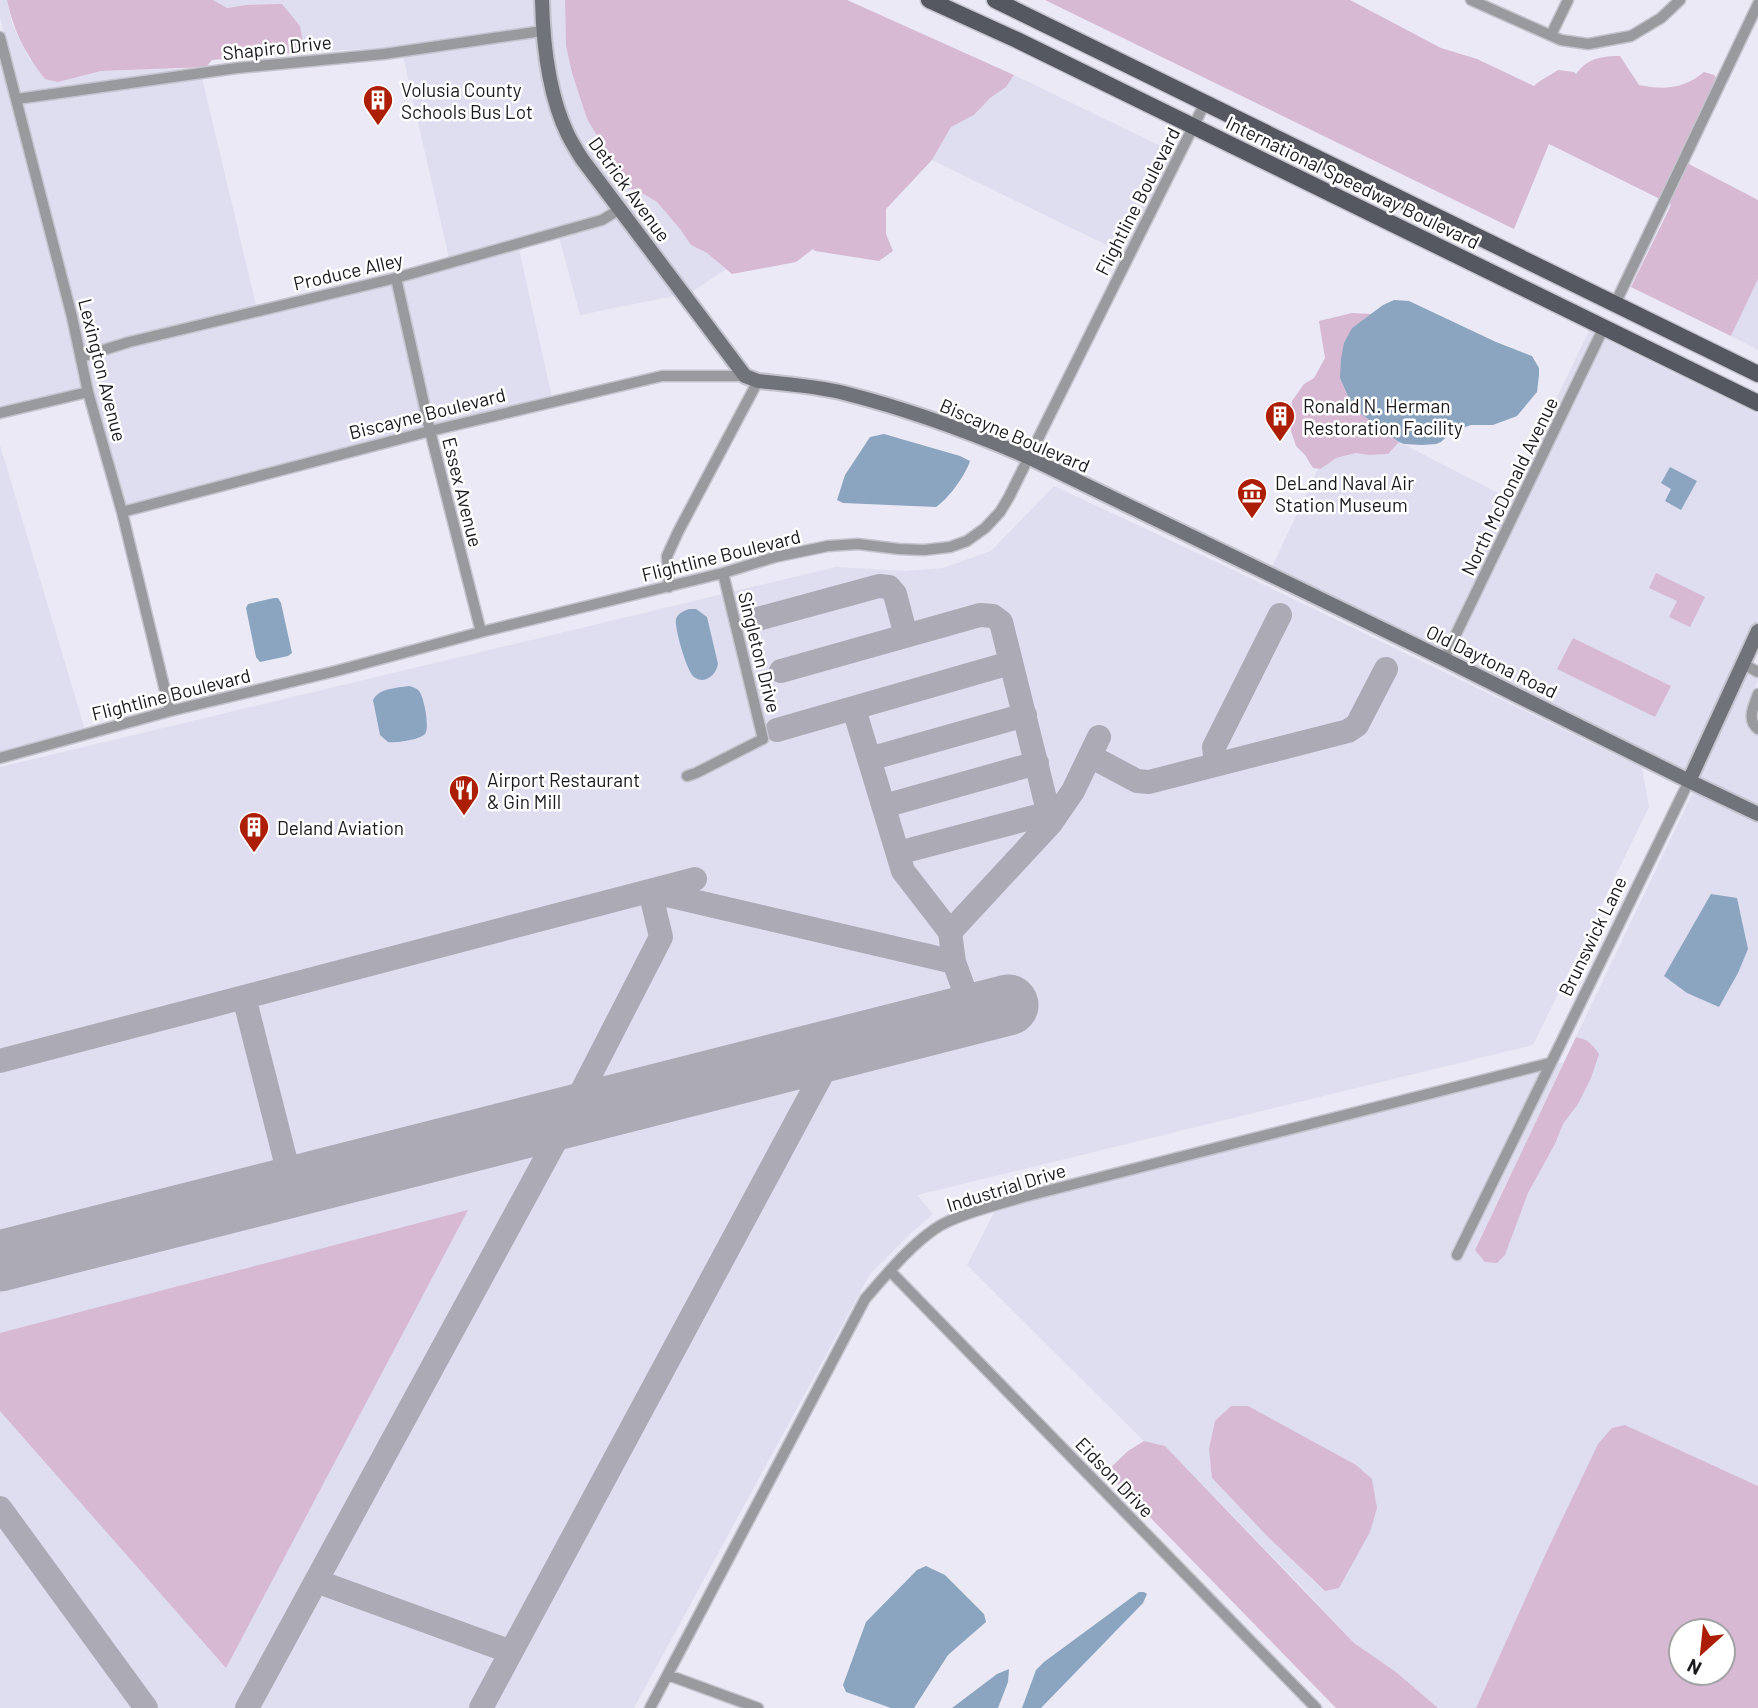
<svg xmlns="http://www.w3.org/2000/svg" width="1758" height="1708" font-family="Barlow,sans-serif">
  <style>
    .built { fill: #dfddf0; fill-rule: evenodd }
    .green { fill: #d7b9d3; fill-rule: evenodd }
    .water { fill: #8ba5c0 }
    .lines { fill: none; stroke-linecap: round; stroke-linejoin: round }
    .taxiway { stroke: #acaab4; stroke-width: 24 }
    .runway { stroke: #acaab4; stroke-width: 61 }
    .street-casing { stroke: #c5c4ce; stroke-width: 13 }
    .secondary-casing { stroke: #c5c4ce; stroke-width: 18 }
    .primary-casing { stroke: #c5c4ce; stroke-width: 19 }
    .street { stroke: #989a9e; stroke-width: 10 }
    .secondary { stroke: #71737a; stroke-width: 14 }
    .primary { stroke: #555860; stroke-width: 16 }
    .labels { text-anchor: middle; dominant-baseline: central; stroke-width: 5; stroke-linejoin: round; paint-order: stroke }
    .street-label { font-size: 19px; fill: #1a191d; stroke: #fff }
    .poi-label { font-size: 19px; fill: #1a191d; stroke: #fff; text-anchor: start }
  </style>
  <rect width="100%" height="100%" fill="#eae9f5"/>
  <path class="built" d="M0,0H7L12,24L29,59L58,82L101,71L200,68L20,93L0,18Z
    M213,0H537V27L389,48L304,52L300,26L246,5L226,8Z
    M546,0H565L566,46L572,73L587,119L602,144L604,167L615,183L642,193L657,202L680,229L691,245L707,253L726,269L690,293L602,176L572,132L556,84Z
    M538,37L547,87L612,208L600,215L449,258L403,56Z
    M0,57L68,319L82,388L0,408Z
    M1014,75L1175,153L1125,254L932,160L951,127L974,115L990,98L1006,87Z
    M202,78L256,305L128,336L85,350L23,103Z
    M618,216L679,295L580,315L559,237L603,225Z
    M519,249L552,397L433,425L401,282Z
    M1758,279V350L1731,336Z
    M392,285L424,427L126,506L93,390L87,360L130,346Z
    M1589,331L1596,335L1443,652L1271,569L1318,469L1328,464L1336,458L1356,453L1369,455L1387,454L1399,442L1508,498Z
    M1604,339L1758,414V620L1687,774L1451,656Z
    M0,445L85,730L0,753Z
    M1054,486L1229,568L1642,768L1649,807L1533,1045L917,1195L933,1214L910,1234L870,1274L634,1708H0V767L836,567L905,571L943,568L991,551Z
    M1745,671L1755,676L1758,680L1746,717L1749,729L1758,735V808L1695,779Z
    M1694,790L1758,820V1486L1625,1425L1546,1553L1476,1708H1438L1396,1672L1354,1643L1301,1586L1165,1446L1144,1441L967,1265L995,1211L1024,1202L1542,1070L1496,1165L1553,1068L1556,1067L1555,1064L1564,1062L1475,1249L1505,1255L1528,1193L1555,1144L1563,1124L1578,1104L1593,1045L1585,1039L1576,1037ZM1692,928L1748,949L1738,973L1719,1007L1664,976ZM1212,1478L1348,1571L1339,1587L1324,1591L1268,1537Z"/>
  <path class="green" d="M7,0H213L227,8L246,5L282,4L300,26L305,54L282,53L212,60L206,67L101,71L58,82L45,79C25,53 14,32 7,0Z
    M565,0H847L1014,75L1006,87L990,98L974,115L951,127L932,160L886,209V234L893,251L879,261L815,251L813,249L796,262L732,274L707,253L691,245L680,229L657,202L642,193L615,183L604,167L602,144L587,119L572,73L566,46Z
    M1045,0H1350L1441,48L1477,59L1534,86C1541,79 1550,76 1558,70L1574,72L1576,74C1587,58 1603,56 1620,56L1639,85C1664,90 1684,89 1704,72L1714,75L1717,79L1660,199L1549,144L1514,229Z
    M1687,163L1758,200V279L1731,336L1631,287L1671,205L1668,203Z
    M1352,313L1371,314L1352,328L1340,378L1353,408L1399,442L1388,454L1369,455L1356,453L1336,458L1328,464L1320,469L1313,468L1305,455L1296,446L1291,431L1292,401L1304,384L1314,378L1325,358L1319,321Z
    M1656,573L1705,597L1690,627L1669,617L1677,601L1649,588Z
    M1573,638L1671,686L1655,717L1557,669Z
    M1576,1037C1588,1039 1592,1044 1599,1054L1591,1078L1578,1104L1563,1124L1555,1144L1528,1193L1505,1255L1497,1263L1485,1262L1475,1250Z
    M468,1210L226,1668L0,1411V1333Z
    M1231,1406H1248L1356,1465L1372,1479L1377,1508L1370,1532L1339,1588L1325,1591L1268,1537L1212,1478L1209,1449L1215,1421Z
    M1625,1425L1758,1486V1708H1476L1546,1553L1598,1444L1612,1428ZM1681,1631H1723V1673H1681Z
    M1144,1441L1165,1446L1354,1643L1396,1672L1438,1708H1336L1106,1472L1128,1451Z"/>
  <path class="water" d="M1394,300L1409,301L1496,342L1532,356L1539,368V375L1537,392L1517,416L1493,425H1471L1451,432L1441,442L1436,444L1422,445L1404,444L1399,442L1353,408L1340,378L1341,359L1344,343L1352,328L1383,305Z
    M884,434L960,456L970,461C965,476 949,498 936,507L843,503L837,500L845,475L870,437Z
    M1670,467L1697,481L1681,510L1665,501L1671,489L1661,483Z
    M274,598H278L281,603L292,653L288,656L260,662L256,657L246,608L248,604Z
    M689,609H696L707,617L718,664C716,675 705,685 694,677C687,672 674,627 676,619C678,613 684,611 689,609Z
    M409,686C413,687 416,688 419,691C424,697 430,727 425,734C419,740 396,743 388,742L380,735L373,700C379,688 397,688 409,686Z
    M1711,894L1737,898L1748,949L1738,973L1719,1007L1687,993L1664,976Z
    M926,1566L945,1575L984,1614L986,1622L948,1655L914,1708H891L846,1692L843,1685L866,1622L917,1570Z
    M1139,1592H1144L1147,1594L1143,1603L1041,1708H1022L1036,1670L1044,1662Z
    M1009,1669L1008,1682L998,1708H952L997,1674Z"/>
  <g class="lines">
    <path class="taxiway" d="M754,620L879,586L889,587L895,594L906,636
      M781,671L980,615L993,616L1001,622L1051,823
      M854,709L903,871L950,932
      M777,730L1010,663
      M1090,756L1137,781L1149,782L1348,731L1357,725L1386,669
      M869,759L1025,715
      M1216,764L1214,747L1280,615
      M884,806L1037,763
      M898,853L1049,813
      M954,962L950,932L1051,823L1073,791L1099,737
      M244,997L292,1186
      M0,1061L695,879
      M0,1508L146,1708
      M316,1581L511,1652
      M247,1708L569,1116L661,937L650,891L954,962L973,1014
      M481,1708L836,1048"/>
    <path class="runway" d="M0,1261L1008,1005"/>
    <g class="street-casing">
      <path id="street" d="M1471,0L1561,40L1588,44L1631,36L1661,18L1680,0
        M1551,35L1568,0
        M0,37L72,317L88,392L122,512L170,711
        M17,99L237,68L384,54L542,31
        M396,278L430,431L481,632
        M1615,304L1758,4
        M81,357L129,342L396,278L602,220L620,209
        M0,413L88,392
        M122,512L430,431L662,376H745
        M669,587L667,556L678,532L758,381
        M1444,659L1604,327
        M1743,664L1758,672
        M1758,694C1754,706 1746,720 1758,729
        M0,758L170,711L336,671L481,632L723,573L775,557L828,546L858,544L899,549L924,550L950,547L967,541L985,528L1000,512L1009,497L1205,103
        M687,776L696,773L763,739L723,573
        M1457,1255L1689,781
        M890,1271L1316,1708
        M668,1675L758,1708
        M650,1708L865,1299C885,1276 917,1237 945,1223C969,1211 997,1205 1023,1197L1550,1063"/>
    </g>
    <g class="secondary-casing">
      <path id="secondary" d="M542,0C543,42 549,96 568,135C572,143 577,151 582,159L745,376L758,381C786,384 816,386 844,393C907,409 968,431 1028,457L1444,659L1689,781L1758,814
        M1689,781L1758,631"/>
    </g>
    <g class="primary-casing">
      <path id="primary" d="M929,0L1017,40L1758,403
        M995,0L1758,374"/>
    </g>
    <use href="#street" class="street"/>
    <use href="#secondary" class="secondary"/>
    <use href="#primary" class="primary"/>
  </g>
  <defs>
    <g id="building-pin" transform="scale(1.575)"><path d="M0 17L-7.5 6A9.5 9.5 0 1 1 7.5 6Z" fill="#ac1e05" stroke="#fff"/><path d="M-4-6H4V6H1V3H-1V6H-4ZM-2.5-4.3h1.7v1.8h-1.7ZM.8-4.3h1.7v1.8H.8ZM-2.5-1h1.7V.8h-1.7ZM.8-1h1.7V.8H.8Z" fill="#fff"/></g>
    <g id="museum-pin" transform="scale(1.575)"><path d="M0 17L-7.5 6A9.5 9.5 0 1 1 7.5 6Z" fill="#ac1e05" stroke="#fff"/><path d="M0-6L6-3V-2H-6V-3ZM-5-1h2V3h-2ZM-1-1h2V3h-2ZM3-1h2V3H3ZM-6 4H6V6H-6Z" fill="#fff"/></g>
    <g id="restaurant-pin" transform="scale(1.575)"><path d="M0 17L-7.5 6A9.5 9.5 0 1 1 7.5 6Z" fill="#ac1e05" stroke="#fff"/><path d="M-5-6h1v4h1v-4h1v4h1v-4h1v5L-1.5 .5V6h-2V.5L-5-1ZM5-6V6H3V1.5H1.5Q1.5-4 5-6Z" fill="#fff"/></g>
  </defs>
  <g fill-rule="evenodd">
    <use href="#building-pin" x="378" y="100"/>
    <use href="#building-pin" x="1280" y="416"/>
    <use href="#museum-pin" x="1252" y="493"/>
    <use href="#restaurant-pin" x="464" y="790"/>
    <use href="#building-pin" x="254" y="827"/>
  </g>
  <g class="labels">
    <g class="street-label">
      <text transform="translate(277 47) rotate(-6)">Shapiro Drive</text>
      <text transform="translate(1353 182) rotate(26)">International Speedway Boulevard</text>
      <text transform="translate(630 189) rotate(54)">Detrick Avenue</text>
      <text transform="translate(1137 201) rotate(-63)">Flightline Boulevard</text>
      <text transform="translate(348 271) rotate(-13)">Produce Alley</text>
      <text transform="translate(103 370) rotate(76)">Lexington Avenue</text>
      <text transform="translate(427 413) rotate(-14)">Biscayne Boulevard</text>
      <text transform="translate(1015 435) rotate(23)">Biscayne Boulevard</text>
      <text transform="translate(1509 486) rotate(-64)">North McDonald Avenue</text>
      <text transform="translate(463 492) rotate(76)">Essex Avenue</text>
      <text transform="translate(721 555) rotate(-14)">Flightline Boulevard</text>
      <text transform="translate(760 652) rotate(76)">Singleton Drive</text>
      <text transform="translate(1492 661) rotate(26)">Old Daytona Road</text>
      <text transform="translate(171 694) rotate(-14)">Flightline Boulevard</text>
      <text transform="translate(1592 936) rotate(-64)">Brunswick Lane</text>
      <text transform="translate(1006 1187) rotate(-17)">Industrial Drive</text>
      <text transform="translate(1115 1477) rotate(46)">Eidson Drive</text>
    </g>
    <g class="poi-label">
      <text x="401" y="89">Volusia County<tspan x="401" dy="22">Schools Bus Lot</tspan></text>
      <text x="1303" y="405">Ronald N. Herman<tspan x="1303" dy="22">Restoration Facility</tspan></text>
      <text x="1275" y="482">DeLand Naval Air<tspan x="1275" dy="22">Station Museum</tspan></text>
      <text x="487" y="779">Airport Restaurant<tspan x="487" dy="22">&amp; Gin Mill</tspan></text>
      <text x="277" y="827">Deland Aviation</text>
    </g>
  </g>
  <g transform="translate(1702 1652) rotate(207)"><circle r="33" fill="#ffffff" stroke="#a3a3a5" stroke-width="2"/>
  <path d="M0-5L12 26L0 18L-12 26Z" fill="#ac1e05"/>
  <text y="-10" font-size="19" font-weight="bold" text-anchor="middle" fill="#1a191d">N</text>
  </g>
</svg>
